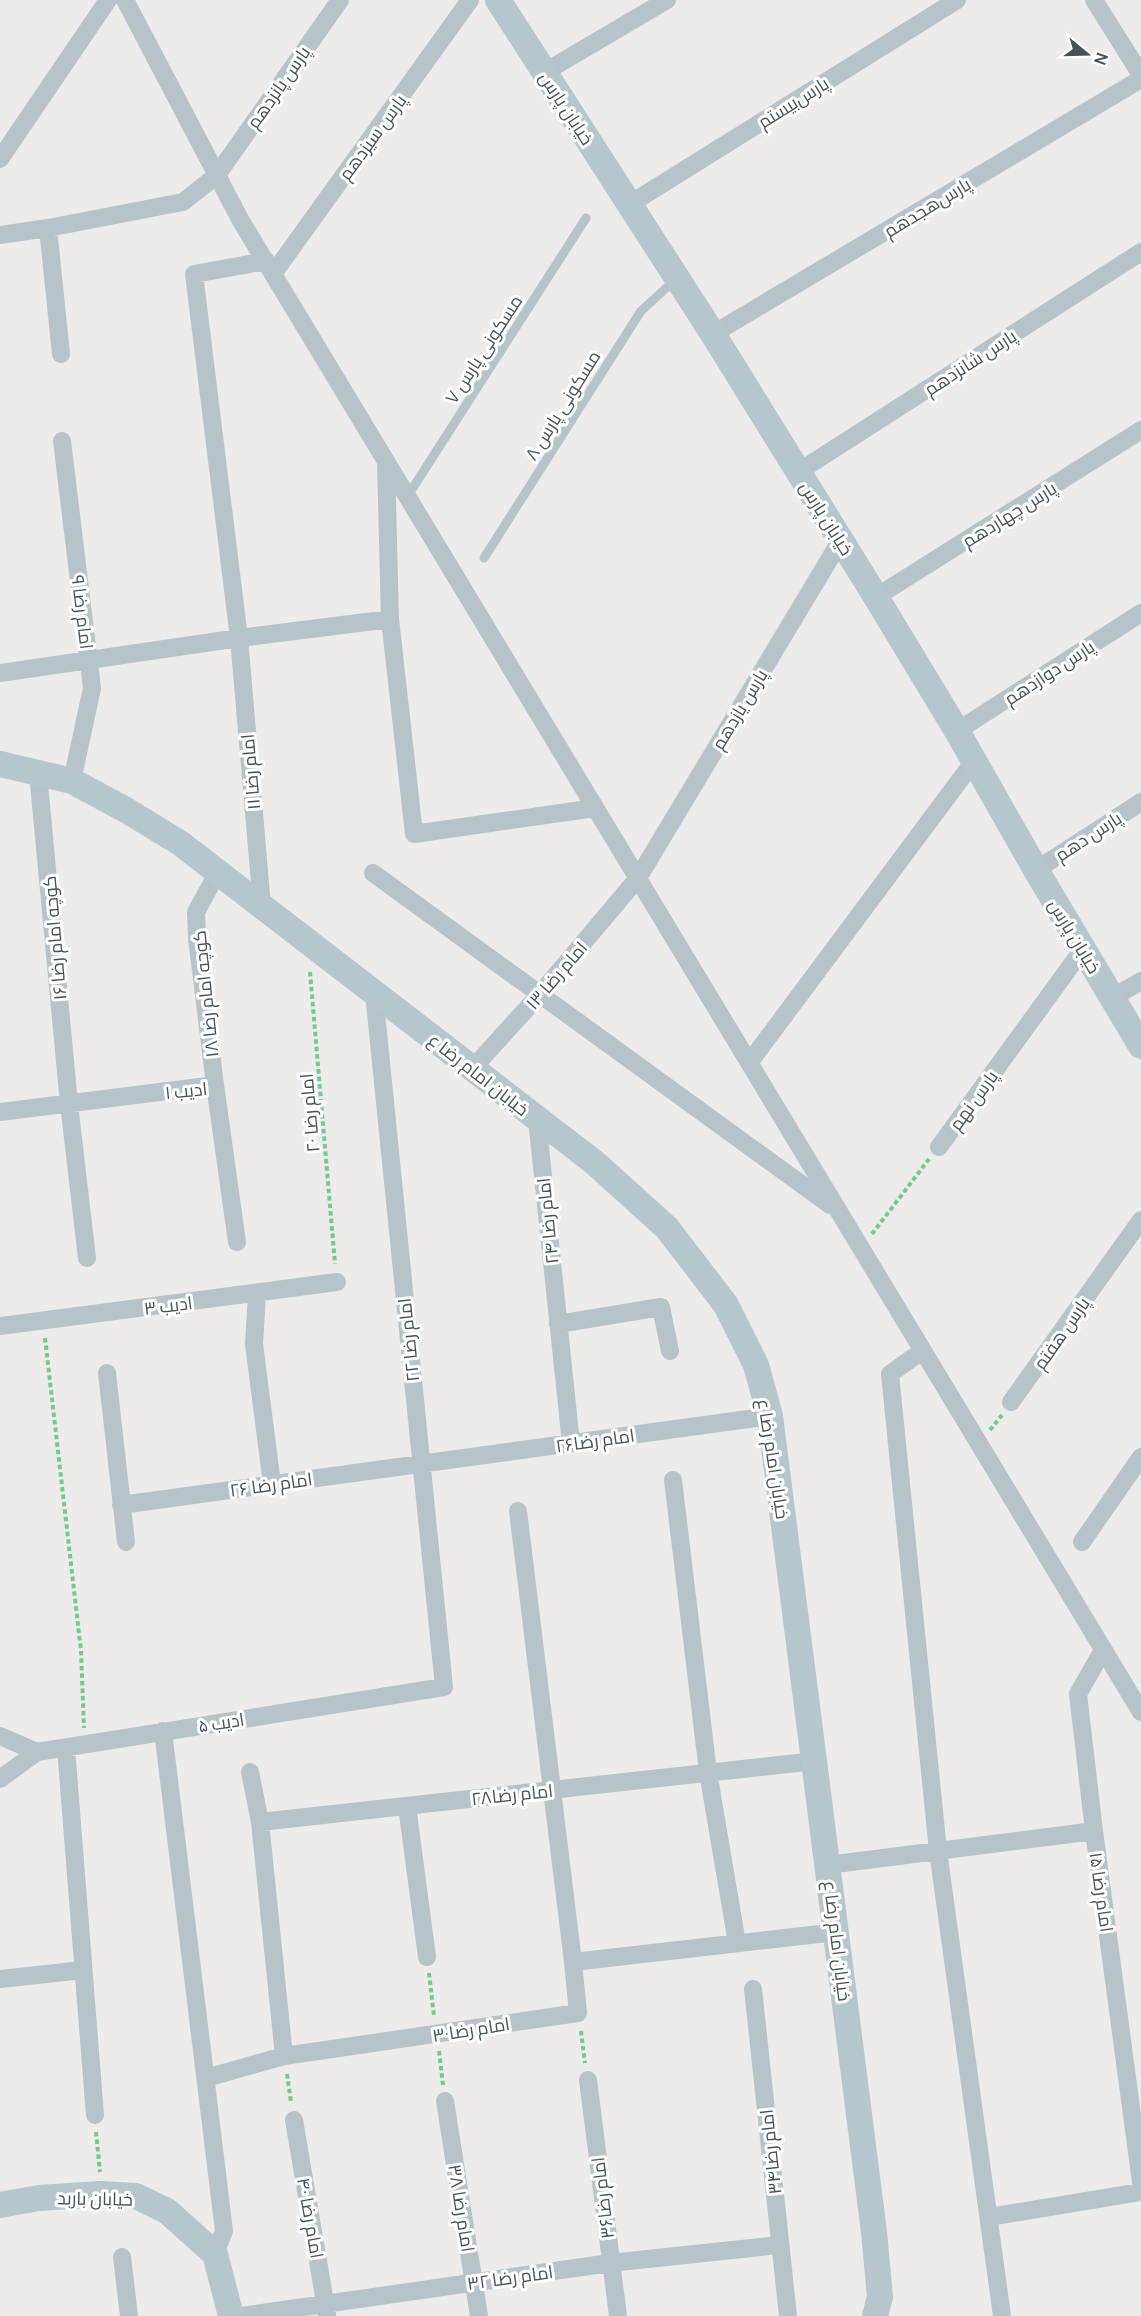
<svg xmlns="http://www.w3.org/2000/svg" width="1141" height="2316" font-family="Manrope,Cairo,sans-serif">
  <style>
    .lines { fill: none; stroke-linecap: round; stroke-linejoin: round }
    .path { stroke: #71ca8e; stroke-width: 4; stroke-dasharray: 4.5 3; stroke-linecap: butt }
    .lane { stroke: #b6c3c8; stroke-width: 9 }
    .street { stroke: #b6c3c8; stroke-width: 18 }
    .secondary { stroke: #b6c6cd; stroke-width: 26 }
    .labels { text-anchor: middle; dominant-baseline: central; stroke-width: 6; stroke-linejoin: round; paint-order: stroke }
    .street-label { font-size: 18px; fill: #445258; stroke: #fff }
  </style>
  <rect width="100%" height="100%" fill="#eeebeb"/>
  <g class="lines">
    <path class="path" d="M310,972L335,1264
      M872,1234L929,1159
      M45,1338L81,1651L84,1728
      M990,1430L1002,1415
      M429,1973L434,2016
      M581,2031L585,2063
      M439,2051L443,2085
      M287,2074L291,2102
      M96,2132L100,2172"/>
    <path class="lane" d="M407,497L586,218
      M484,558L641,311L675,280"/>
    <path class="street" d="M125,0L241,221L1141,1712
      M1094,0L1141,75
      M543,73L667,0
      M0,159L108,0
      M630,204L957,0
      M48,228L61,354
      M0,235L48,228L183,202L217,175L340,0
      M273,274L470,0
      M713,334L1141,79
      M62,441L92,688L72,781
      M386,462L390,619
      M798,472L1141,252
      M876,597L1141,430
      M0,673L239,638L194,274L266,261
      M957,731L1141,613
      M38,773L69,1104L87,1258
      M1036,870L1141,802
      M373,873L830,1205
      M262,906L239,638L390,619L414,834L595,808
      M1112,998L1141,981
      M749,1063L974,761
      M472,1069L540,994L638,878L841,540
      M215,1085L197,938L196,912L218,872
      M0,1112L215,1085L237,1242
      M537,1119L571,1443
      M939,1147L1083,949
      M257,1294L254,1344L272,1484
      M558,1324L661,1307L670,1351
      M0,1326L337,1282
      M922,1351L890,1374L938,1851L1002,2316
      M107,1373L126,1542
      M1011,1402L1141,1220
      M673,1480L708,1772L737,1943
      M121,1505L770,1416
      M518,1511L573,1962
      M1082,1542L1141,1457
      M163,1731L224,2231L215,2254
      M0,1736L37,1752L444,1687L374,993
      M66,1748L95,2115
      M250,1772L260,1822L815,1761
      M0,1779L37,1752
      M407,1806L427,1957
      M260,1822L284,2056L578,2013L573,1962L837,1932
      M1094,1831L1078,1694L1103,1650
      M828,1865L1094,1831L1141,2182
      M0,1979L83,1970
      M753,1989L788,2316
      M206,2078L284,2056
      M588,2080L618,2316
      M445,2101L479,2316
      M294,2120L327,2314
      M989,2217L1141,2192
      M122,2257L129,2316
      M241,2316L610,2263L779,2245"/>
    <path class="secondary" d="M498,0L713,334L876,597L957,731L1036,870L1141,1046
      M0,764L72,781L126,810L180,843L595,1163L667,1228L726,1305L756,1365L770,1416L874,2232L880,2297L875,2316
      M0,2205L39,2198L101,2194L136,2196L167,2211L215,2254L231,2316"/>
  </g>
  <g class="labels">
    <g class="street-label">
      <text transform="translate(278 87) rotate(-55)">پارس‌ پانزدهم</text>
      <text transform="translate(793 102) rotate(-32)">پارس‌بیستم</text>
      <text transform="translate(567 108) rotate(57)">خیابان پارس</text>
      <text transform="translate(372 137) rotate(-54)">پارس‌ سیزدهم</text>
      <text transform="translate(927 207) rotate(-31)">پارس‌‌هجدهم</text>
      <text transform="translate(483 349) rotate(-57)">مسکونی ‌پارس ۷</text>
      <text transform="translate(970 362) rotate(-33)">پارس‌‌ شانزدهم</text>
      <text transform="translate(562 405) rotate(-58)">مسکونی پارس ۸</text>
      <text transform="translate(1009 514) rotate(-32)">پارس‌‌ چهاردهم</text>
      <text transform="translate(827 518) rotate(58)">خیابان پارس</text>
      <text transform="translate(83 612) rotate(83)">امام رضا ۹</text>
      <text transform="translate(1049 672) rotate(-33)">پارس‌‌ دوازدهم</text>
      <text transform="translate(739 709) rotate(-59)">پارس‌‌ یازدهم</text>
      <text transform="translate(250 772) rotate(-95)">امام رضا ۱۱</text>
      <text transform="translate(1088 836) rotate(-33)">پارس‌‌ دهم</text>
      <text transform="translate(1075 936) rotate(59)">خیابان پارس</text>
      <text transform="translate(54 938) rotate(-95)">کوچه امام رضا ۱۶</text>
      <text transform="translate(556 975) rotate(-49)">امام رضا ۱۳</text>
      <text transform="translate(205 994) rotate(-96)">کوچه امام رضا ۱۸</text>
      <text transform="translate(479 1074) rotate(38)">خیابان امام رضا ع</text>
      <text transform="translate(186 1090) rotate(-6)">ادیب ۱</text>
      <text transform="translate(973 1100) rotate(-54)">پارس‌‌ نهم</text>
      <text transform="translate(309 1113) rotate(-95)">امام رضا ۲۰</text>
      <text transform="translate(547 1221) rotate(-96)">امام رضا ۲۴</text>
      <text transform="translate(168 1305) rotate(-7)">ادیب ۳</text>
      <text transform="translate(1061 1333) rotate(-55)">پارس‌‌ هفتم</text>
      <text transform="translate(408 1340) rotate(-96)">امام رضا ۲۲</text>
      <text transform="translate(595 1440) rotate(-8)">امام رضا۲۶</text>
      <text transform="translate(774 1459) rotate(81)">خیابان امام رضا ع</text>
      <text transform="translate(271 1484) rotate(-8)">امام رضا ۲۶</text>
      <text transform="translate(221 1722) rotate(-9)">ادیب ۵</text>
      <text transform="translate(512 1794) rotate(-6)">امام رضا۲۸</text>
      <text transform="translate(1102 1892) rotate(82)">۱۵ امام رضا</text>
      <text transform="translate(838 1941) rotate(83)">خیابان امام رضا ع</text>
      <text transform="translate(471 2029) rotate(-9)">امام رضا۳۰</text>
      <text transform="translate(770 2152) rotate(-96)">امام رضا۳۴</text>
      <text transform="translate(95 2198) rotate(1)">خیابان باربد</text>
      <text transform="translate(602 2198) rotate(-97)">امام رضا۳۶</text>
      <text transform="translate(462 2208) rotate(81)">امام رضا ۳۸</text>
      <text transform="translate(311 2218) rotate(80)">امام رضا ۴۰</text>
      <text transform="translate(510 2277) rotate(-8)">امام رضا ۳۲</text>
    </g>
  </g>
  <g transform="translate(1087 54) rotate(109)" stroke="#ffffff" stroke-width="4.5" paint-order="stroke">
  <path d="M0-4.5L10 22L0 15L-10 22Z" fill="#445258"/>
  <text y="-9" font-size="16" font-weight="bold" text-anchor="middle" fill="#445258">N</text>
  </g>
</svg>
